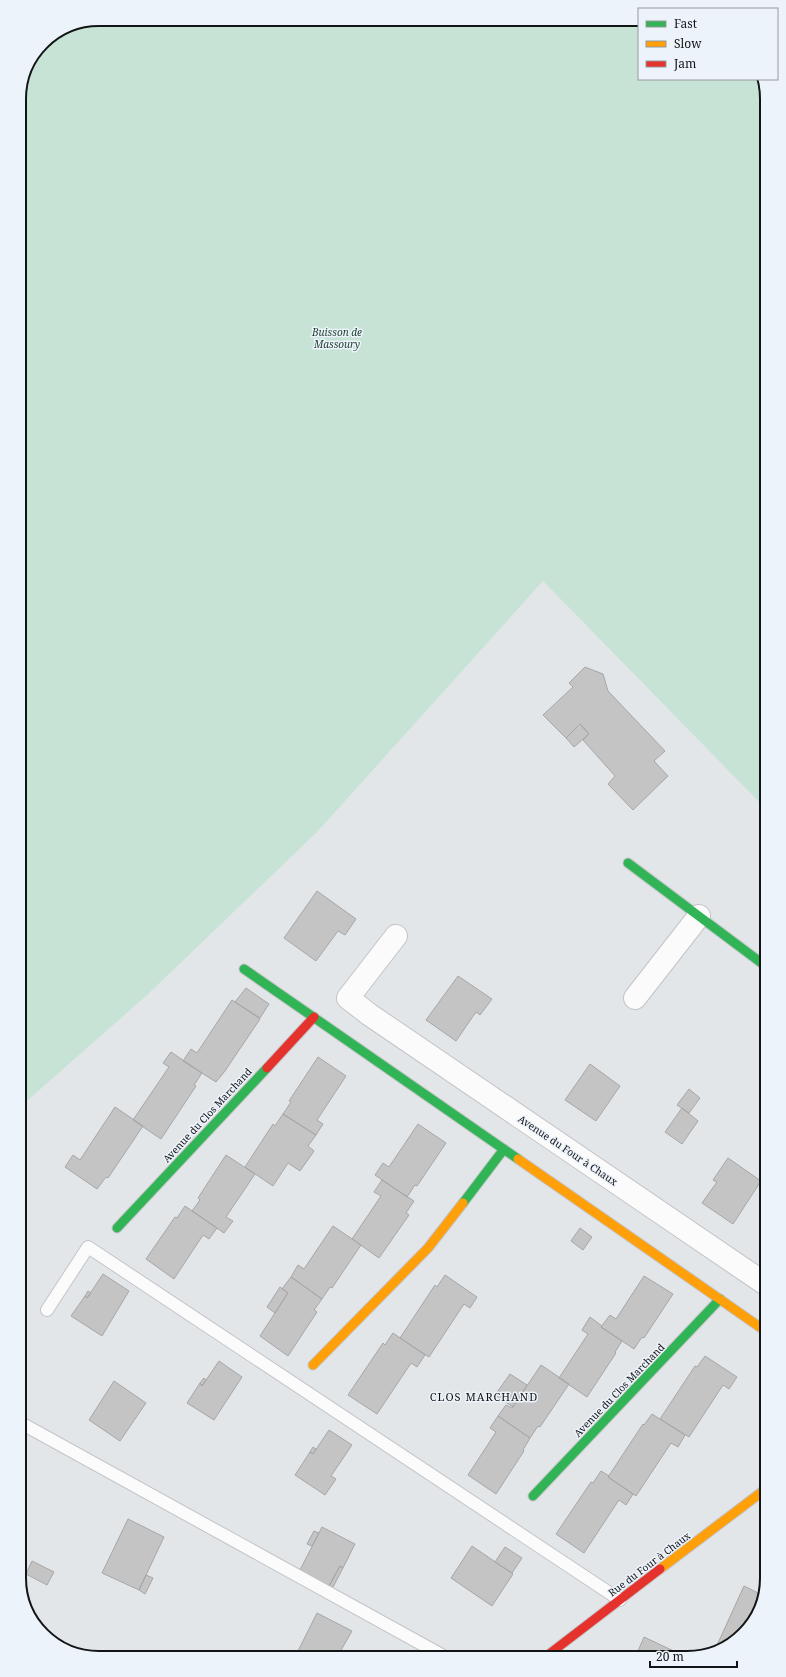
<svg xmlns="http://www.w3.org/2000/svg" width="786" height="1677" font-family="'Noto Serif',serif">
  <style>
    .green { fill: #c6e3d6 }
    .building { fill: #c4c4c5; stroke: #a6a6a7 }
    .lines { fill: none; stroke-linecap: round; stroke-linejoin: round }
    .lane-casing { stroke: #c3c4c7; stroke-width: 14 }
    .street-casing { stroke: #c3c4c7; stroke-width: 24 }
    .fast-casing { stroke: #c3c4c7; stroke-width: 11 }
    .slow-casing { stroke: #c3c4c7; stroke-width: 11 }
    .jam-casing { stroke: #c3c4c7; stroke-width: 11 }
    .lane { stroke: #fbfbfc; stroke-width: 12 }
    .street { stroke: #fbfbfc; stroke-width: 22 }
    .fast { stroke: #30b455; stroke-width: 9 }
    .slow { stroke: #ff9f0a; stroke-width: 9 }
    .jam { stroke: #e5322d; stroke-width: 9 }
    .labels { text-anchor: middle; dominant-baseline: central; stroke-width: 3; stroke-linejoin: round; paint-order: stroke }
    .park-label { font-size: 10px; font-style: italic; fill: #193b2c; stroke: #edf3fa }
    .street-label { font-size: 10px; fill: #121416; stroke: #edf3fa }
    .neighbourhood-label { font-size: 11px; letter-spacing: 1px; fill: #121416; stroke: #edf3fa }
    .rim { fill: none; stroke: #121416; stroke-width: 2 }
  </style>
  <rect width="100%" height="100%" fill="#e3e6e9"/>
  <path class="green" d="M99,19H639V79H763L767,99V810L543,581L317,832L147,995L19,1108V94L27,64L43,42L69,25Z"/>
  <path class="building" d="M585,667L603,674L608,691L665,751L654,761L668,776L633,810L608,784L615,776L583,740L589,734L580,724L566,738L543,715L573,687L569,683Z
    M580,724L589,734L574,747L566,738Z
    M317,891L356,919L345,935L338,931L316,961L284,938Z
    M458,976L492,999L480,1015L476,1012L456,1041L426,1020Z
    M246,988L269,1004L260,1018L235,1002Z
    M232,1000L260,1019L225,1071L216,1082L183,1061L191,1049L197,1053Z
    M171,1052L202,1073L194,1085L196,1086L161,1139L133,1120L169,1067L163,1063Z
    M318,1057L346,1076L317,1120L323,1124L316,1135L283,1114L291,1102L289,1101Z
    M590,1064L620,1086L596,1121L565,1100Z
    M689,1089L700,1098L689,1113L677,1105Z
    M115,1107L143,1126L108,1178L106,1177L97,1189L65,1167L73,1155L80,1160Z
    M682,1108L698,1121L682,1144L665,1132Z
    M283,1114L316,1135L308,1146L314,1151L300,1171L288,1163L273,1186L245,1167L273,1124L275,1126Z
    M418,1124L446,1143L417,1186L415,1185L407,1197L375,1175L383,1163L389,1167Z
    M226,1155L255,1174L226,1217L233,1221L224,1233L192,1211L200,1200L198,1198Z
    M728,1158L761,1181L733,1224L702,1203L717,1182L713,1180Z
    M382,1180L414,1201L406,1213L409,1215L379,1258L352,1239L381,1196L374,1192Z
    M185,1206L217,1228L209,1239L203,1235L174,1279L146,1259L175,1217L177,1218Z
    M333,1226L361,1245L332,1288L330,1287L322,1299L291,1277L298,1265L304,1269Z
    M580,1228L592,1237L583,1250L571,1241Z
    M103,1274L129,1291L102,1336L71,1316L85,1296L87,1298Z
    M445,1275L477,1297L470,1308L464,1304L429,1357L400,1338L435,1285L437,1287Z
    M644,1276L673,1294L644,1338L642,1337L634,1349L601,1327L610,1315L616,1319Z
    M291,1277L322,1299L314,1310L317,1312L288,1356L260,1336L288,1293L282,1289Z
    M280,1287L288,1293L275,1313L267,1307Z
    M88,1291L91,1293L87,1298L85,1296Z
    M590,1317L602,1326L601,1327L622,1341L615,1352L616,1353L587,1397L559,1378L588,1334L582,1330Z
    M393,1333L425,1355L417,1367L411,1363L377,1414L348,1395L383,1343L385,1345Z
    M705,1356L737,1377L729,1389L723,1385L689,1437L660,1419L695,1366L697,1367Z
    M219,1361L242,1377L214,1420L187,1403L200,1383L202,1386Z
    M541,1365L569,1384L540,1427L538,1426L530,1438L498,1416L506,1405L512,1408Z
    M510,1374L527,1385L513,1407L495,1395Z
    M204,1378L206,1380L202,1386L200,1383Z
    M114,1381L146,1403L120,1441L89,1420Z
    M652,1414L685,1435L678,1447L671,1443L636,1496L608,1477L643,1424L644,1425Z
    M498,1416L530,1438L523,1450L524,1451L496,1494L468,1475L496,1432L490,1428Z
    M329,1430L352,1445L331,1476L336,1479L325,1495L295,1475L310,1452L313,1454Z
    M313,1447L316,1449L313,1454L310,1452Z
    M601,1471L609,1476L608,1477L633,1494L626,1505L619,1500L584,1553L556,1534L591,1482L593,1483Z
    M128,1519L164,1537L139,1590L102,1573Z
    M322,1527L355,1544L343,1568L340,1566L329,1586L300,1570Z
    M314,1531L319,1533L312,1546L307,1544Z
    M472,1546L513,1574L492,1606L451,1578Z
    M505,1547L522,1558L512,1573L495,1562Z
    M32,1561L54,1572L47,1585L26,1574Z
    M340,1566L343,1568L333,1587L329,1586Z
    M146,1575L153,1578L145,1594L139,1590Z
    M744,1586L762,1595L753,1622L724,1646L718,1643Z
    M317,1613L352,1631L340,1652L342,1653L339,1658H301L296,1655Z
    M644,1637L680,1654L678,1658H635Z"/>
  <g class="lines">
    <g class="lane-casing">
      <path id="lane" d="M47,1310L88,1247L620,1600
        M19,1422L447,1658"/>
    </g>
    <g class="street-casing">
      <path id="street" d="M396,936L348,998L370,1015L767,1285
        M635,998L699,916"/>
    </g>
    <g class="fast-casing">
      <path id="fast" d="M628,863L767,967
        M244,969L518,1159
        M463,1203L504,1149
        M117,1228L267,1068
        M533,1496L720,1299"/>
    </g>
    <g class="slow-casing">
      <path id="slow" d="M518,1159L767,1332
        M313,1365L428,1248L463,1203
        M660,1569L767,1488"/>
    </g>
    <g class="jam-casing">
      <path id="jam" d="M267,1068L314,1017
        M544,1658L660,1569"/>
    </g>
    <use href="#lane" class="lane"/>
    <use href="#street" class="street"/>
    <use href="#fast" class="fast"/>
    <use href="#slow" class="slow"/>
    <use href="#jam" class="jam"/>
  </g>
  <g class="labels">
    <g class="park-label">
      <text x="337" y="332">Buisson de<tspan x="337" dy="12">Massoury</tspan></text>
    </g>
    <g class="street-label">
      <text transform="translate(207 1115) rotate(-47)">Avenue du Clos Marchand</text>
      <text transform="translate(568 1150) rotate(34)">Avenue du Four à Chaux</text>
      <text transform="translate(619 1390) rotate(-46)">Avenue du Clos Marchand</text>
      <text transform="translate(649 1564) rotate(-37)">Rue du Four à Chaux</text>
    </g>
    <g class="neighbourhood-label">
      <text x="484" y="1396">CLOS MARCHAND</text>
    </g>
  </g>
  <path d="M0 0H786V1677H0ZM99 26H687A73 73 0 0 1 760 99V1578A73 73 0 0 1 687 1651H99A73 73 0 0 1 26 1578V99A73 73 0 0 1 99 26Z" fill="#edf3fa" fill-rule="evenodd"/>
  <path class="rim" d="M99 26H687A73 73 0 0 1 760 99V1578A73 73 0 0 1 687 1651H99A73 73 0 0 1 26 1578V99A73 73 0 0 1 99 26Z"/>
  <rect x="638" y="8" width="140" height="72" fill="#edf3fa" stroke="#959a9f"/>
  <rect x="646" y="21" width="20" height="6" fill="#30b455" stroke="#959a9f"/>
  <text x="674" y="28" font-size="12" fill="#121416">Fast</text>
  <rect x="646" y="41" width="20" height="6" fill="#ff9f0a" stroke="#959a9f"/>
  <text x="674" y="48" font-size="12" fill="#121416">Slow</text>
  <rect x="646" y="61" width="20" height="6" fill="#e5322d" stroke="#959a9f"/>
  <text x="674" y="68" font-size="12" fill="#121416">Jam</text>
  <path d="M650 1661v6h87v-6" fill="none" stroke="#121416" stroke-width="2"/>
  <text x="656" y="1661" font-size="12" fill="#121416" stroke="#edf3fa" stroke-width="3" paint-order="stroke">20 m</text>
</svg>
